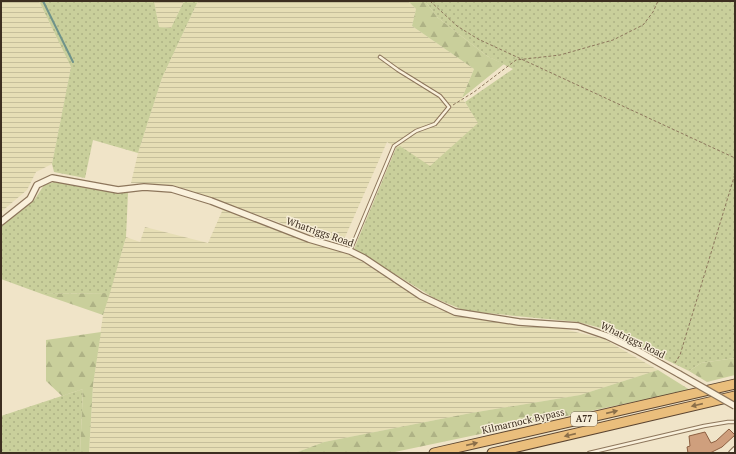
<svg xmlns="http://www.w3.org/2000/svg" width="736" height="454" font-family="'PT Serif',serif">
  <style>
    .farmland { fill: url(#farmland-rules) }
    .grass { fill: url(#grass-dots) }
    .forest { fill: url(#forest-firs) }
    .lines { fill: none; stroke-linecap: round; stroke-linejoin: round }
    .stream { stroke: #6f938a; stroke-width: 2 }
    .building { fill: #cf9f7d; stroke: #8d5f41 }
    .service-casing { stroke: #8d765c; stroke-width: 4.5 }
    .minor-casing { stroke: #8d765c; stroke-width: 8 }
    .trunk-casing { stroke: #5b4430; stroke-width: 11 }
    .path { stroke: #8d765c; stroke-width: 1; stroke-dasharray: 3 2; stroke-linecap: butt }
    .service { stroke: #faf1dc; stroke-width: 2.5 }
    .minor { stroke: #faf1dc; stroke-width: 5.5 }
    .trunk { stroke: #eabe7c; stroke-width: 9 }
    .minor-bridge-casing { stroke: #8d765c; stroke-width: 8; stroke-linecap: butt }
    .minor-bridge { stroke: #faf1dc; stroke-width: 5.5 }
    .oneway { fill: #8b6f49 }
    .labels { text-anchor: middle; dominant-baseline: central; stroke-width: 3; stroke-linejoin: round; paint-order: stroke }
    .shield { fill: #f7eed8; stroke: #756857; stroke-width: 1 }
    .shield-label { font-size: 9px; font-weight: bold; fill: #3d2e20 }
    .street-label { font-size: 10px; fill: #3d2e20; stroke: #f7eed8 }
  </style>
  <defs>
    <pattern id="farmland-rules" width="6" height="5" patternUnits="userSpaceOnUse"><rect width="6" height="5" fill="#e6deb5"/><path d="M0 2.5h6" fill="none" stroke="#c6bf9b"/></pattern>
    <pattern id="grass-dots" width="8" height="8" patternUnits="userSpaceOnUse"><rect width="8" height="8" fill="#c9cf9b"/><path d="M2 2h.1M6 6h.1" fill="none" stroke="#aeb285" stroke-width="1.8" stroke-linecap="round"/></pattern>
    <pattern id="forest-firs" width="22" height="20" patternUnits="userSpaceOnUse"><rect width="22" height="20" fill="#c9cf9b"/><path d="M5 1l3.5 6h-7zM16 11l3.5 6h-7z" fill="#aeb285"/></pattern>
  </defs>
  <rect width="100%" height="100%" fill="#f0e4c8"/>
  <path class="farmland" d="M1,1H39L71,67L52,164L36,172L27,190L1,212Z
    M154,1H184L171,28L159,27Z
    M198,1H408L416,9L412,26L474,69L462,98L479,123L429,167L400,146L396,148L387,142L342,244L172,185L131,183L138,153L162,78Z
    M223,209L278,231L350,254L438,309L459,316L564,329L604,339L658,370L580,395L471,413L324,442L295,453H89L93,385L103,315L126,237L140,242L145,227L208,243Z"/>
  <path class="grass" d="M39,1H154L159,27L171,28L184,1H198L162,78L138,153L93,140L85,178L54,172L52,164L71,67Z
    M425,1H735V358L701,363L689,371L601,328L578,322L466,311L434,298L354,249L396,148L400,146L430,166L478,123L465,102L513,69L487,56L437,17Z
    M54,182L128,193L126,237L110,293L42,294L1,279V227L35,199L44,185Z
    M83,389L80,453H1V416Z"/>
  <path class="forest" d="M408,1H425L437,17L487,56L504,64L462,98L474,69L412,26L416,9Z
    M110,293L103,315L42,294Z
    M101,332L93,385L89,453H80L83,389L62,396L46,381V340Z
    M735,358V375L707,382L689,371L701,363Z
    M658,370L690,390L390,453H295L324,442L471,413L580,395Z"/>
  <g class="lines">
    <path class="stream" d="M43,1L73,62"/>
  </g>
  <path class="building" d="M729,429L735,435L722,447L710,453H688L687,447L690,446L689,436L705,432L711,443L716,441Z"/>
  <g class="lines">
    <g class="service-casing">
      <path id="service" d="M350,251L394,146L416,131L435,124L449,107L440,96L398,70L380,57
        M589,453L704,426L728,422H735"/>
    </g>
    <g class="minor-casing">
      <path id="minor" d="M1,222L30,199L37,185L52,178L118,190L144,187L172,189L211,201L309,239L350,251L364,258L421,296L455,312L519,322L578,326L607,336L638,351L679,374
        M732,453L735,450"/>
    </g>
    <g class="trunk-casing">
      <path id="trunk" d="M434,453L735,384
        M492,453L735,396"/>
    </g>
    <path class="path" d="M430,1L457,26L478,39L735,158
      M453,105L474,92L516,60L560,55L613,40L643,25L653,12L658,1
      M675,363L680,355L735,174"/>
    <use href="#service" class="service"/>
    <use href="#minor" class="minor"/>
    <use href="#trunk" class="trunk"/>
    <g class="minor-bridge-casing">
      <path id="minor-bridge" d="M679,374L735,406"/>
    </g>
    <use href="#minor-bridge" class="minor-bridge"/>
  </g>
  <defs><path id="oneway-solid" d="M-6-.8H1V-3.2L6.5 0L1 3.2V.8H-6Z"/></defs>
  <g class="oneway">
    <use href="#oneway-solid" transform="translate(697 405) rotate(167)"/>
    <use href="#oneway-solid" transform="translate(612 412) rotate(-13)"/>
    <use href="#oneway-solid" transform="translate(570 435) rotate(167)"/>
    <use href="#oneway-solid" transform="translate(472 444) rotate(-13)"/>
  </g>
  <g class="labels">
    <rect class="shield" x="571" y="412" width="26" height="14" rx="3"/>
    <g class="shield-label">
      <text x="584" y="419">A77</text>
    </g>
    <g class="street-label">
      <text transform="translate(320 232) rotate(19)">Whatriggs Road</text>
      <text transform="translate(633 340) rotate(26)">Whatriggs Road</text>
      <text transform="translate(523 421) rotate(-13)">Kilmarnock Bypass</text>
    </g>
  </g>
  <rect width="736" height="454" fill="none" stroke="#3d2e20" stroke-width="4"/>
</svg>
